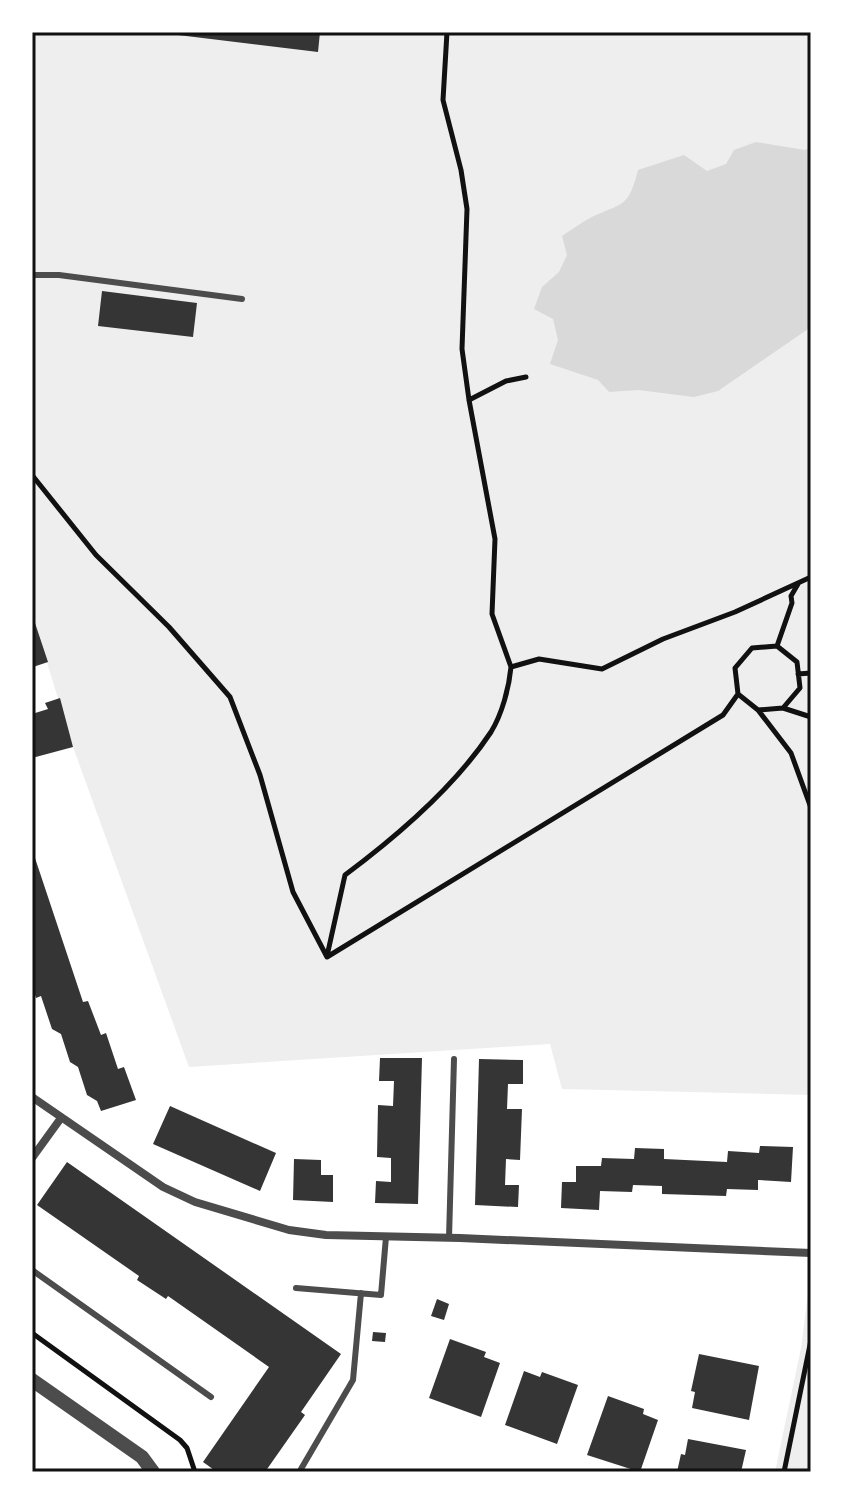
<svg xmlns="http://www.w3.org/2000/svg" width="843" height="1504" font-family="'Asap Condensed',sans-serif">
  <style>
    .green { fill: #eee }
    .water { fill: #d9d9d9 }
    .building { fill: #353535 }
    .lines { fill: none; stroke-linecap: round; stroke-linejoin: round }
    .path { stroke: #111; stroke-width: 5 }
    .service { stroke: #4c4c4c; stroke-width: 6 }
    .minor { stroke: #4c4c4c; stroke-width: 8 }
    .tertiary { stroke: #4c4c4c; stroke-width: 14 }
    .neatline { fill: none; stroke: #111; stroke-width: 3 }
  </style>
  <rect width="100%" height="100%" fill="#fff"/>
  <path class="green" d="M32,32H811V1095L562,1089L550,1044L189,1067L73,747L32,614Z
    M811,1271V1472H775L801,1348Z"/>
  <path class="water" d="M756,142L805,150L811,147V327L718,391L694,397L638,390L609,392L598,380L550,364L558,340L553,319L534,309L542,287L559,272L567,255L562,236C571,230 581,223 590,218C623,202 628,209 638,170L684,155L707,171L726,164L734,150Z"/>
  <path class="building" d="M179,32H320L318,52L178,35Z
    M102,291L197,303L193,337L98,326Z
    M33,617L48,662L33,667L32,663Z
    M60,698L73,747L32,758V714L48,709L45,703Z
    M33,852L83,1002L88,1001L101,1035L106,1033L118,1069L124,1067L136,1100L101,1111L97,1101L87,1095L78,1067L70,1062L61,1034L52,1029L41,996L36,998L32,985Z
    M380,1058H422L418,1204L375,1203L376,1181L391,1182V1158L377,1157L378,1105L393,1106L394,1081H379Z
    M479,1059L523,1060V1084H508L507,1109H522L520,1160L506,1159L505,1185H519L518,1207L475,1205Z
    M170,1106L276,1153L260,1191L153,1144Z
    M760,1146L793,1147L791,1182L758,1180V1190L727,1189L726,1196L662,1194V1186L633,1185L632,1192L600,1191L599,1210L561,1208L562,1182H576V1166H601L602,1158L634,1159L635,1148L664,1149V1159L727,1162L728,1151L759,1153Z
    M294,1159L321,1160V1175H333V1202L293,1200Z
    M67,1162L341,1354L301,1412L305,1415L265,1472H217L203,1462L269,1367L168,1296L166,1299L137,1280L139,1276L37,1205Z
    M437,1299L449,1304L444,1320L431,1316Z
    M373,1332L386,1333L385,1342L372,1341Z
    M450,1339L486,1352L484,1357L500,1363L481,1417L429,1398Z
    M699,1354L759,1366L749,1420L692,1408L695,1392L691,1391Z
    M524,1371L540,1377L542,1372L578,1385L557,1444L505,1425Z
    M608,1396L644,1409L643,1414L658,1420L640,1472L587,1455Z
    M688,1439L746,1450L741,1472H677L681,1454L685,1455Z"/>
  <g class="lines">
    <path class="path" d="M447,32L443,100L461,170L467,209L462,349L469,400L495,539L492,614L511,667L539,659L602,669L663,639L735,612L811,577
      M469,400L506,381L526,377
      M32,475L96,555L169,627L230,697L260,775L293,892L327,957L723,715L738,694L735,668L752,648L777,646L797,662L800,688L783,708
      M777,646L792,603L791,596L798,584
      M798,674L811,673
      M738,694L758,710L783,708L811,717
      M758,710L791,753L811,808
      M327,956L345,875C396,837 456,785 491,732C502,714 509,688 511,667
      M32,1333L180,1440L187,1448L195,1472
      M784,1472L811,1340"/>
    <path class="service" d="M32,275H59L242,299
      M449,1238L454,1059
      M32,1270L211,1397
      M296,1288L381,1295L386,1237
      M301,1469L353,1380L361,1293"/>
    <path class="minor" d="M32,1097L163,1187L195,1202L289,1230L326,1235L460,1238L811,1253
      M32,1158L61,1118"/>
    <path class="tertiary" d="M32,1380L142,1457L153,1472"/>
  </g>
  <rect width="843" height="1504" fill="none" stroke="#ffffff" stroke-width="68"/>
  <rect x="34" y="34" width="775" height="1436" class="neatline"/>
</svg>
